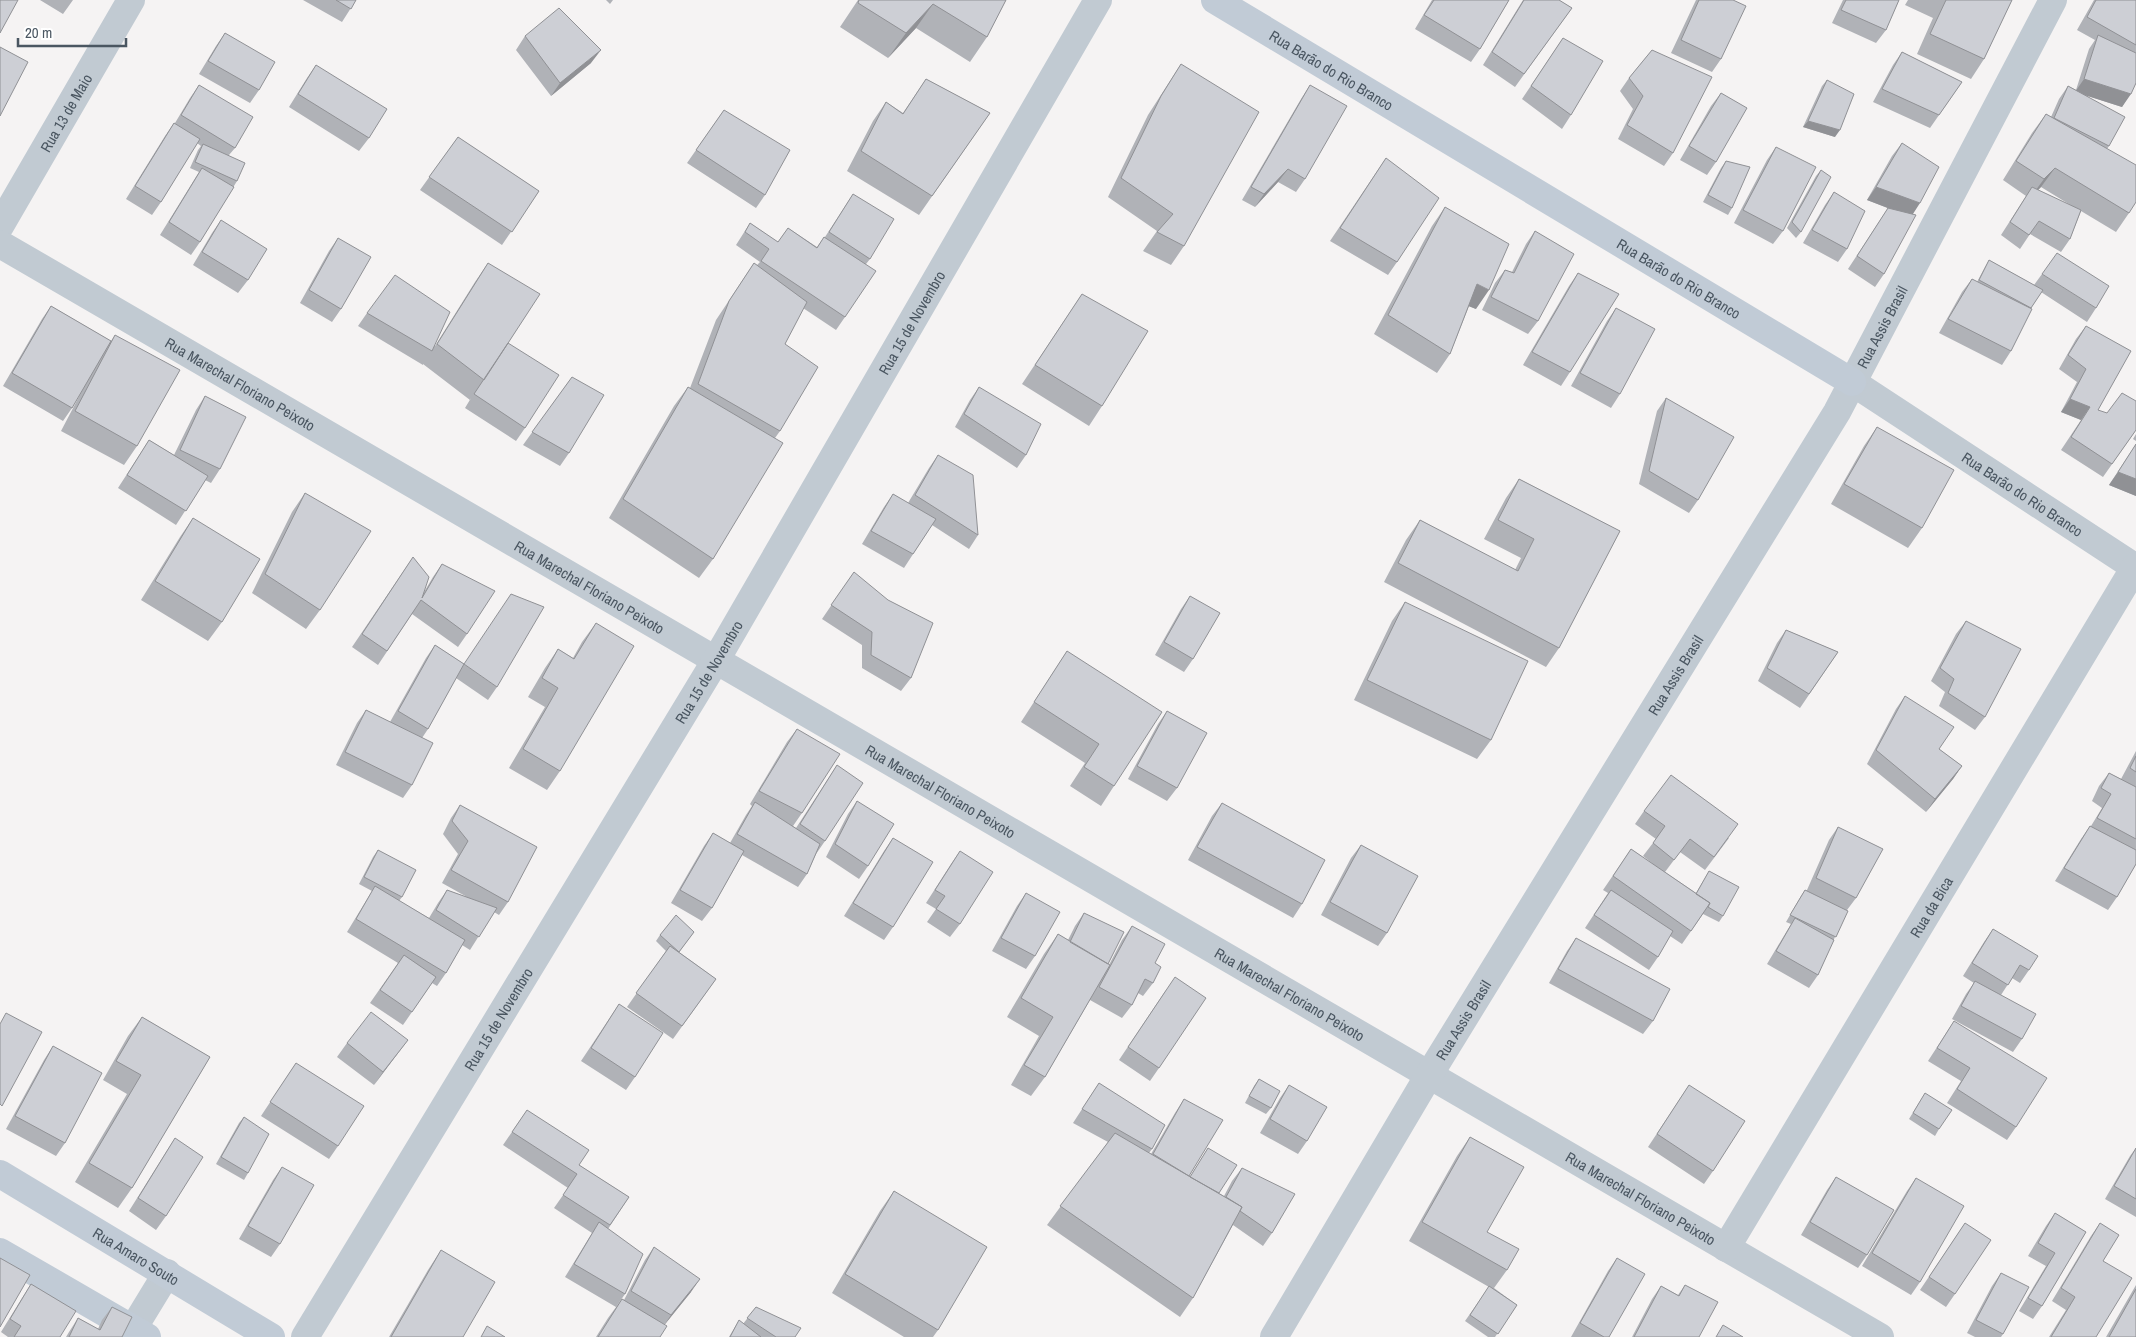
<svg xmlns="http://www.w3.org/2000/svg" width="2136" height="1337" font-family="'Archivo Narrow',sans-serif">
  <style>
    .lines { fill: none; stroke-linecap: round; stroke-linejoin: round }
    .street { stroke: #c1cad2; stroke-width: 28 }
    .secondary { stroke: #c1cbd6; stroke-width: 28 }
    .wall { fill: #b0b2b7; fill-rule: evenodd }
    .shaded-wall { fill: #909195 }
    .building { fill: #cdcfd5; stroke: #909195 }
    .labels { text-anchor: middle; dominant-baseline: central; stroke-width: 4; stroke-linejoin: round; paint-order: stroke }
    .street-label { font-size: 15px; fill: #4a5661; stroke: #fff }
  </style>
  <rect width="100%" height="100%" fill="#f5f3f3"/>
  <g class="lines">
    <g class="street">
      <path id="s1" d="M0,226L131,0"/>
      <path id="s2" d="M0,244L1880,1337"/>
      <path id="s3" d="M1852,382L2136,568"/>
      <path id="s4" d="M1726,1248L2135,567"/>
      <path d="M128,1337L167,1273"/>
      <path id="s5" d="M305,1337L716,660L1098,0"/>
      <path id="s6" d="M1274,1337L1429,1075L1837,412L2053,0"/>
    </g>
    <g class="secondary">
      <path id="s7" d="M1215,0L1852,382"/>
      <path id="s8" d="M0,1174L271,1337"/>
      <path d="M0,1252L147,1337"/>
    </g>
  </g>
  <path class="wall" d="M40,0H73L63,14Z
    M303,0H356L342,22Z
    M606,0H613L610,4Z
    M858,0H1006L987,37L970,62L916,28L888,58L840,27Z
    M1432,0H1509L1480,49L1471,62L1415,29Z
    M1523,0H1559L1572,8L1515,87L1483,65Z
    M1696,0H1733L1721,59L1712,72L1671,53Z
    M1843,0H1899L1886,30L1876,43L1832,23Z
    M1908,0H2012L1984,59L1971,79L1917,54L1933,18L1905,5Z
    M2094,0H2136V83L2122,107L2088,96L2109,146L2107,149L2129,213L2116,232L2081,211L2070,239L2061,252L2030,234L2020,249L2001,235L2026,196L2003,180L2032,133L2046,114L2051,117L2059,99L2068,86L2076,90L2089,49L2095,40L2077,30ZM2041,187L2072,206L2038,190Z
    M225,33L259,90L250,103L199,74L216,46Z
    M525,36L591,63L551,96L516,50Z
    M1563,38L1571,115L1562,129L1522,99Z
    M1652,50L1673,153L1664,166L1618,139L1633,109L1620,91L1629,78Z
    M1902,52L1962,82L1930,128L1873,102L1893,65Z
    M1181,64L1184,246L1171,265L1143,251L1157,231L1108,197L1148,115L1168,84Z
    M316,65L369,138L359,151L289,107L307,78Z
    M926,79L990,113L919,215L847,171L873,121L886,102L903,113Z
    M1827,80L1835,137L1803,127L1822,86Z
    M199,85L235,148L229,155L237,181L200,242L191,255L160,235L199,172L190,168L198,150L201,146L197,143L161,202L152,215L126,199L165,136L174,123H175L190,98Z
    M1310,85L1305,179L1296,192L1278,182L1255,207L1242,200L1301,99Z
    M1721,93L1716,162L1707,175L1680,160L1711,106Z
    M724,110L765,195L756,208L687,163Z
    M458,137L539,191L502,245L420,190Z
    M1902,143L1913,214L1884,274L1875,287L1848,269L1888,208L1867,200L1892,156Z
    M1776,147L1783,231L1773,244L1734,223L1767,160Z
    M1386,158L1397,262L1388,275L1330,241Z
    M1726,161L1732,208L1728,215L1703,202L1721,168Z
    M1821,170L1801,232L1796,238L1787,228L1816,176Z
    M1834,192L1847,249L1838,262L1803,243L1825,205Z
    M853,194L870,259L866,264L845,317L836,330L803,308L785,344L780,431L775,438L713,559L699,578L609,518L674,406L688,387L690,388L716,320L754,263L757,265L760,262L736,245L750,223L778,242L788,228L817,247L824,237H825Z
    M1445,207L1476,309L1469,306L1450,354L1437,373L1374,334L1432,226Z
    M221,220L248,280L238,293L193,265L212,233Z
    M1535,231L1538,321L1528,334L1482,310L1495,283L1505,270L1512,272L1526,244Z
    M338,238L341,309L332,322L300,303L329,251Z
    M1989,260L2034,285L2042,274L2096,308L2087,322L2041,292L2031,308L2011,351L2002,365L1939,333L1962,292L1972,279L1977,282L1985,267Z
    M488,263L505,347L525,428L516,441L465,408L471,398L470,400L423,364V365L358,326L367,313L435,346L475,282Z
    M1578,273L1570,372L1561,386L1523,365L1569,286Z
    M1082,294L1102,406L1089,426L1022,384Z
    M51,306L111,341L115,335L137,446L124,465L61,431L83,389L72,408L63,421L3,386L42,319Z
    M1616,308L1620,394L1611,408L1571,386L1607,321Z
    M2086,326L2098,410L2136,430L2103,477L2061,450L2081,420L2061,412L2077,382L2059,369L2076,339Z
    M572,377L569,453L560,466L523,445Z
    M979,387L1026,455L1017,468L955,427L970,400Z
    M205,396L220,469L211,483L205,480L176,525L118,488L149,440L174,455L196,410Z
    M1666,398L1698,500L1689,513L1639,484L1657,411Z
    M1877,427L1922,528L1908,548L1831,504L1864,446Z
    M2136,434V441L2133,439Z
    M2136,444V496L2109,485Z
    M938,455L978,535L969,549L932,525L904,568L862,544L884,507L893,494L908,503L929,468Z
    M1519,479L1620,531L1559,648L1546,667L1384,582L1406,540L1420,520L1515,570L1521,558L1484,539L1506,498Z
    M305,493L320,610L306,629L252,593L292,512Z
    M193,518L222,622L208,641L141,600L180,537Z
    M413,557L424,592L433,577L442,564L467,634L458,647L412,614L378,665L352,647Z
    M854,572L911,678L901,691L862,668V645L822,619Z
    M1190,596L1193,659L1184,672L1155,655L1181,609Z
    M1405,602L1491,740L1477,759L1354,700L1392,621Z
    M1966,621L1985,717L1975,730L1939,706L1945,692L1931,681L1956,634Z
    M596,623L560,771L547,790L509,768L545,707L528,697L545,668L558,649L573,658L582,642Z
    M1786,630L1838,652L1800,708L1758,681L1777,643Z
    M435,645L464,664L497,687L488,700L456,678L428,729L422,738L412,785L403,798L336,765L357,723L366,710L390,722L426,658Z
    M1067,651L1114,786L1101,806L1070,786L1085,763L1021,722Z
    M1905,696L1939,749L1962,766L1953,779L1926,812L1867,764L1896,709Z
    M1167,711L1177,788L1167,801L1128,779L1158,724Z
    M797,729L802,813L793,826L796,828L837,765L825,841L816,854L807,874L798,887L742,855L712,908L702,921L671,903L704,846L713,833L730,843L746,815L752,806L750,804L787,742Z
    M2136,751V864L2117,897L2108,910L2055,881L2081,839L2090,826H2091L2102,808L2092,801L2099,786L2109,773L2121,779Z
    M857,801L868,866L859,879L826,857L848,814Z
    M1222,803L1302,904L1293,918L1188,860L1212,816Z
    M460,805L508,902L499,915L494,912L470,950L462,945L446,973L437,986L432,983L403,1025L370,1003L398,963L347,932L372,891L359,884L373,857L378,850L402,897L399,901L429,918L438,903L447,890L467,897L442,883L458,854L443,834L451,818Z
    M1644,811L1729,838L1705,870L1680,852L1665,872L1696,893L1709,871L1723,916L1719,922L1703,914L1682,944L1670,936L1658,957L1649,970L1585,928L1608,893L1603,890L1631,849L1653,864L1643,856L1656,839L1635,824Z
    M1838,827L1856,898L1847,910L1818,975L1809,988L1767,964L1791,924L1786,922L1801,896L1805,890H1807L1829,840Z
    M893,838V927L884,940L844,916L884,851Z
    M1361,845L1387,933L1378,946L1321,915L1351,858Z
    M960,851V924L950,937L927,922L936,909L926,903L951,864Z
    M1026,893L1035,956L1026,969L992,951L1017,906Z
    M1084,913L1109,965L1122,940L1132,926L1155,963L1153,983L1143,996L1138,993L1132,1005L1122,1018L1090,1000L1045,1077L1031,1096L1011,1085L1039,1036L1007,1017L1044,954L1058,934L1068,940L1075,926Z
    M1993,929L2029,970L2020,983L2012,978L2001,995L2022,1039L2013,1052L1952,1019L1966,994L1974,983L1963,976L1984,942Z
    M694,932L679,952L716,979L673,1039L627,1007L666,951L656,941L660,935Z
    M1576,938L1653,1021L1643,1034L1549,983L1567,951Z
    M1166,990L1159,1068L1150,1081L1119,1060Z
    M619,1004L635,1077L626,1090L581,1061Z
    M142,1017L210,1057L132,1188L118,1208L75,1182L127,1094L103,1080L128,1036Z
    M1954,1021L2016,1127L2007,1140L1947,1103L1961,1081L1928,1061Z
    M408,1040L374,1085L337,1057L347,1043Z
    M53,1046L65,1143L56,1156L6,1129L44,1060Z
    M296,1063L338,1146L329,1159L261,1116Z
    M1259,1079L1271,1108L1266,1114L1245,1103L1254,1086Z
    M1099,1083L1152,1149L1149,1153L1151,1154L1175,1113L1184,1099L1189,1176L1190,1177L1208,1148L1219,1193L1224,1196L1232,1181L1242,1168L1272,1233L1263,1246L1233,1225L1193,1298L1180,1317L1047,1225L1108,1142L1073,1123Z
    M1289,1085L1307,1141L1298,1154L1260,1133L1280,1098Z
    M1689,1085L1713,1171L1704,1184L1648,1147Z
    M1925,1093L1939,1129L1935,1136L1909,1119Z
    M527,1110L579,1165L629,1197L608,1229L625,1294L616,1307L565,1277L592,1233L554,1208L568,1188L503,1145Z
    M244,1117L248,1173L244,1180L216,1164L239,1123Z
    M1470,1137L1487,1232L1507,1270L1494,1288L1517,1305L1495,1337H1488L1465,1321L1489,1287L1409,1241L1457,1156Z
    M175,1138L166,1216L156,1230L129,1211L166,1152Z
    M2136,1148V1217L2105,1199L2130,1156Z
    M282,1167L280,1244L271,1257L239,1239L273,1180Z
    M1836,1177L1867,1255L1858,1268L1801,1235L1827,1190Z
    M1916,1178L1920,1282L1911,1295L1862,1266L1907,1191Z
    M894,1191L938,1330L933,1337H904L832,1293L880,1211Z
    M2055,1213L2086,1232L2042,1306L2033,1319L2019,1311L2046,1266L2028,1256L2046,1226Z
    M1965,1223L1955,1294L1946,1307L1920,1290Z
    M2100,1223L2103,1261L2096,1337H2049L2066,1310L2052,1301L2091,1236Z
    M654,1247L691,1292L664,1325L660,1337H596L608,1318L622,1299L624,1300L645,1260Z
    M441,1250L463,1337H389L428,1270Z
    M1617,1258L1609,1337H1571L1608,1271Z
    M2001,1273L2003,1334L2001,1337H1975L1967,1333L1992,1286Z
    M31,1284L60,1337H8L1,1332L22,1298Z
    M1685,1285L1699,1337H1632L1652,1299L1661,1286L1678,1295Z
    M2136,1285V1337H2106Z
    M112,1307L122,1337H66L69,1332L78,1318L98,1329L102,1320Z
    M756,1307L795,1337H729L739,1320L743,1324Z"/>
  <path class="shaded-wall" d="M933,4L916,28L888,58L906,33Z
    M601,50L591,63L551,96L560,83Z
    M2084,79L2131,94L2122,107L2075,92Z
    M1808,121L1840,130L1835,137L1803,127Z
    M2055,168L2041,187L2030,198L2044,179Z
    M1288,169L1278,182L1255,207L1264,194Z
    M1876,187L1920,203L1911,217L1867,200Z
    M1477,284L1489,290L1476,309L1463,304Z
    M2070,399L2090,407L2081,420L2061,412Z
    M2118,472L2136,479V496L2109,485Z
    M1962,766L1953,779L1926,812L1935,799Z
    M408,1040L398,1053L374,1085L383,1072Z
    M700,1279L691,1292L662,1328L671,1315Z"/>
  <path class="building" d="M0,0H18L0,33Z
    M336,0H356L351,9Z
    M859,0H1006L987,37L933,4L906,33L858,3Z
    M1434,0H1509L1480,49L1424,15Z
    M1524,0H1559L1572,8L1524,74L1492,52Z
    M1699,0H1733L1746,6L1721,59L1681,40Z
    M1846,0H1899L1886,30L1841,10Z
    M1946,0H2012L1984,59L1930,34Z
    M2096,0H2136V45L2087,17Z
    M559,8L601,50L560,83L525,36Z
    M225,33L275,62L259,90L208,61Z
    M2098,35L2136,53V83L2131,94L2084,79Z
    M1563,38L1603,61L1571,115L1531,86Z
    M0,47L28,62L0,116Z
    M1652,50L1712,77L1673,153L1627,125L1643,96L1629,78Z
    M1902,52L1962,82L1939,115L1882,89Z
    M1181,64L1259,112L1184,246L1157,232L1173,214L1121,178L1161,96Z
    M316,65L387,109L369,138L298,94Z
    M926,79L990,113L932,196L861,151L886,102L903,114Z
    M1827,80L1854,94L1840,130L1808,121Z
    M199,85L253,117L235,148L181,115Z
    M1310,85L1347,106L1305,179L1288,169L1264,194L1251,187Z
    M2068,86L2125,117L2109,146L2054,118Z
    M1721,93L1747,108L1716,162L1689,146Z
    M724,110L790,150L765,195L696,150Z
    M2046,114L2136,165V202L2129,213L2055,168L2044,179L2016,161Z
    M174,123L200,139L161,202L135,186Z
    M458,137L539,191L512,232L429,177Z
    M1902,143L1939,167L1920,203L1876,187Z
    M203,144L245,163L237,181L195,162Z
    M1776,147L1816,167L1783,231L1743,210Z
    M1386,158L1439,198L1397,262L1340,228Z
    M1726,161L1750,167L1732,208L1708,195Z
    M202,168L234,187L200,242L169,222Z
    M1821,170L1831,177L1801,232L1792,222Z
    M2032,187L2081,210L2070,239L2039,221L2029,235L2010,222Z
    M1834,192L1865,211L1847,249L1812,230Z
    M853,194L894,219L870,259L829,232Z
    M1445,207L1509,244L1489,290L1477,284L1450,354L1388,315Z
    M1888,208L1916,215L1884,274L1857,256Z
    M221,220L267,249L248,280L202,252Z
    M750,223L778,242L788,228L817,248L824,237L876,271L845,317L761,261L769,249L745,232Z
    M1535,231L1574,254L1538,321L1491,297L1505,270L1514,273Z
    M338,238L371,257L341,309L309,290Z
    M2057,253L2109,286L2096,308L2042,274Z
    M1989,260L2043,290L2031,308L1979,280Z
    M488,263L540,294L484,380L437,344Z
    M754,263L807,302L785,344L818,367L780,431L698,384L729,301Z
    M1578,273L1619,294L1570,372L1532,352Z
    M395,275L450,312L432,351L367,313Z
    M1972,279L2032,309L2011,351L1948,319Z
    M1082,294L1148,331L1102,406L1035,365Z
    M51,306L111,341L72,408L12,373Z
    M1616,308L1655,329L1620,394L1580,373Z
    M2086,326L2131,351L2098,410L2107,413L2122,393L2136,401V430L2112,464L2071,437L2090,407L2070,399L2086,369L2068,355Z
    M115,335L180,370L137,446L75,411Z
    M508,343L559,375L525,428L474,394Z
    M572,377L604,395L569,453L532,432Z
    M688,387L783,443L713,559L623,499Z
    M979,387L1041,424L1026,455L964,414Z
    M205,396L246,417L220,469L180,450Z
    M1666,398L1734,437L1698,500L1649,471Z
    M1877,427L1954,470L1922,528L1844,484Z
    M149,440L208,476L186,511L127,475Z
    M2136,444V479L2118,472Z
    M938,455L973,475L978,535L915,495Z
    M1519,479L1620,531L1559,648L1398,563L1420,520L1518,571L1534,539L1498,520Z
    M305,493L371,531L320,610L265,574Z
    M893,494L936,519L913,554L871,531Z
    M193,518L260,559L222,622L155,581Z
    M413,557L429,577L422,598L442,564L495,591L467,634L421,600L387,651L362,634Z
    M854,572L888,600L933,623L911,678L871,655L872,632L831,605Z
    M511,594L544,607L497,687L464,664Z
    M1190,596L1220,613L1193,659L1164,642Z
    M1405,602L1528,661L1491,740L1367,680Z
    M1966,621L2021,649L1985,717L1948,693L1954,679L1940,668Z
    M596,623L634,646L560,771L523,749L558,688L542,678L558,649L574,659Z
    M1786,630L1838,652L1809,694L1767,668Z
    M435,645L464,664L428,729L398,711Z
    M1067,651L1162,712L1114,786L1084,767L1099,744L1034,702Z
    M1905,696L1954,727L1939,749L1962,766L1935,799L1876,750Z
    M366,710L433,743L412,785L345,752Z
    M1167,711L1207,733L1177,788L1137,766Z
    M797,729L840,754L802,813L759,791Z
    M2136,756V772L2130,768Z
    M837,765L863,783L825,841L800,824Z
    M2109,773L2136,787V839L2097,818L2111,794L2101,788Z
    M1671,775L1738,824L1714,857L1690,839L1674,860L1653,843L1665,826L1644,811Z
    M857,801L894,824L868,866L835,844Z
    M755,802L820,844L807,874L737,834Z
    M1222,803L1325,860L1302,904L1197,847Z
    M460,805L537,847L508,902L451,870L468,841L452,821Z
    M2090,826L2136,850V864L2117,897L2064,868Z
    M1838,827L1883,849L1856,898L1816,878Z
    M713,833L744,851L712,908L680,890Z
    M893,838L933,862L893,927L853,903Z
    M1361,845L1418,876L1387,933L1330,902Z
    M1631,849L1710,903L1691,931L1613,876Z
    M378,850L416,870L402,897L364,877Z
    M960,851L993,872L960,924L936,909L945,896L935,890Z
    M1709,871L1739,887L1723,916L1708,907L1710,903L1696,894Z
    M375,886L465,940L446,973L356,919Z
    M447,890L497,908L479,937L436,910Z
    M1611,890L1673,931L1658,957L1594,915Z
    M1805,890L1848,911L1836,937L1790,915Z
    M1026,893L1060,912L1035,956L1001,938Z
    M1084,913L1124,932L1108,964L1070,942Z
    M676,915L694,932L679,952L660,935Z
    M1795,918L1834,940L1818,975L1776,951Z
    M1132,926L1165,944L1155,963L1161,967L1153,983L1145,979L1132,1005L1099,987Z
    M1993,929L2038,956L2029,970L2020,965L2008,985L1972,963Z
    M1058,934L1110,965L1045,1077L1024,1065L1053,1017L1021,998Z
    M1576,938L1670,989L1653,1021L1558,969Z
    M670,946L716,979L682,1026L636,993Z
    M404,955L436,977L412,1012L380,990Z
    M1175,977L1206,998L1159,1068L1128,1047Z
    M1975,981L2036,1014L2022,1039L1961,1006Z
    M619,1004L663,1033L635,1077L591,1048Z
    M371,1012L408,1040L383,1072L347,1043Z
    M6,1013L42,1032L2,1106L0,1104V1024Z
    M142,1017L210,1057L132,1188L89,1163L141,1075L116,1061Z
    M1954,1021L2047,1078L2016,1127L1957,1089L1970,1068L1937,1048Z
    M53,1046L102,1073L65,1143L15,1116Z
    M296,1063L364,1106L338,1146L270,1102Z
    M1259,1079L1280,1091L1271,1108L1249,1096Z
    M1099,1083L1165,1125L1152,1149L1082,1109Z
    M1289,1085L1327,1107L1307,1141L1270,1119Z
    M1689,1085L1745,1121L1713,1171L1657,1134Z
    M1925,1093L1952,1110L1939,1129L1913,1113Z
    M1184,1099L1223,1120L1189,1176L1153,1154Z
    M527,1110L589,1150L579,1165L629,1197L610,1225L563,1195L577,1174L512,1132Z
    M244,1117L269,1134L248,1173L221,1157Z
    M1115,1133L1242,1207L1193,1298L1060,1206Z
    M1470,1137L1524,1167L1487,1232L1519,1249L1507,1270L1422,1222Z
    M175,1138L203,1157L166,1216L138,1198Z
    M1208,1148L1237,1165L1219,1193L1190,1177Z
    M2136,1148V1199L2114,1186Z
    M282,1167L314,1185L280,1244L248,1226Z
    M1242,1168L1295,1194L1272,1233L1240,1211L1242,1207L1226,1197Z
    M1836,1177L1894,1210L1867,1255L1810,1222Z
    M1916,1178L1964,1206L1920,1282L1872,1253Z
    M894,1191L987,1247L938,1330L845,1274Z
    M2055,1213L2086,1232L2042,1306L2028,1298L2055,1253L2038,1243Z
    M599,1222L643,1254L625,1294L574,1264Z
    M1965,1223L1991,1240L1955,1294L1929,1277Z
    M2100,1223L2119,1235L2103,1261L2132,1278L2096,1337H2051L2075,1297L2061,1288Z
    M654,1247L700,1279L671,1315L631,1291Z
    M441,1250L495,1282L463,1337H391Z
    M0,1258L30,1275L0,1327Z
    M1617,1258L1645,1274L1609,1337H1604L1580,1323Z
    M2001,1273L2029,1287L2003,1334L1976,1320Z
    M31,1284L76,1311L60,1337H14L21,1326L10,1319Z
    M1685,1285L1718,1302L1699,1337H1634L1661,1286L1679,1296Z
    M1489,1286L1517,1305L1498,1334L1470,1315Z
    M2136,1289V1337H2109Z
    M622,1299L667,1326L660,1337H598Z
    M112,1307L132,1317L122,1337H69L78,1318L100,1330Z
    M756,1307L801,1328L795,1337H776L747,1318Z
    M739,1320L761,1337H730Z
    M1723,1325L1743,1337H1716Z
    M487,1326L505,1337H481Z"/>
  <g class="labels">
    <g class="street-label">
      <text stroke="none"><textPath href="#s7" startOffset="136">Rua Barão do Rio Branco</textPath></text>
      <text stroke="none"><textPath href="#s1" startOffset="131">Rua 13 de Maio</textPath></text>
      <text stroke="none"><textPath href="#s7" startOffset="541">Rua Barão do Rio Branco</textPath></text>
      <text stroke="none"><textPath href="#s5" startOffset="1182">Rua 15 de Novembro</textPath></text>
      <text stroke="none"><textPath href="#s6" startOffset="1179">Rua Assis Brasil</textPath></text>
      <text stroke="none"><textPath href="#s2" startOffset="278">Rua Marechal Floriano Peixoto</textPath></text>
      <text stroke="none"><textPath href="#s3" startOffset="204">Rua Barão do Rio Branco</textPath></text>
      <text stroke="none"><textPath href="#s2" startOffset="682">Rua Marechal Floriano Peixoto</textPath></text>
      <text stroke="none"><textPath href="#s5" startOffset="778">Rua 15 de Novembro</textPath></text>
      <text stroke="none"><textPath href="#s6" startOffset="774">Rua Assis Brasil</textPath></text>
      <text stroke="none"><textPath href="#s2" startOffset="1088">Rua Marechal Floriano Peixoto</textPath></text>
      <text stroke="none"><textPath href="#s4" startOffset="398">Rua da Bica</textPath></text>
      <text stroke="none"><textPath href="#s2" startOffset="1492">Rua Marechal Floriano Peixoto</textPath></text>
      <text stroke="none"><textPath href="#s5" startOffset="372">Rua 15 de Novembro</textPath></text>
      <text stroke="none"><textPath href="#s6" startOffset="369">Rua Assis Brasil</textPath></text>
      <text stroke="none"><textPath href="#s2" startOffset="1898">Rua Marechal Floriano Peixoto</textPath></text>
      <text stroke="none"><textPath href="#s8" startOffset="159">Rua Amaro Souto</textPath></text>
    </g>
  </g>
  <path d="M18 38v8h108v-8" fill="none" stroke="#4a5661" stroke-width="2.5"/>
  <text x="25" y="38" font-size="15" fill="#4a5661" stroke="#ffffff" stroke-width="4" paint-order="stroke">20 m</text>
</svg>
